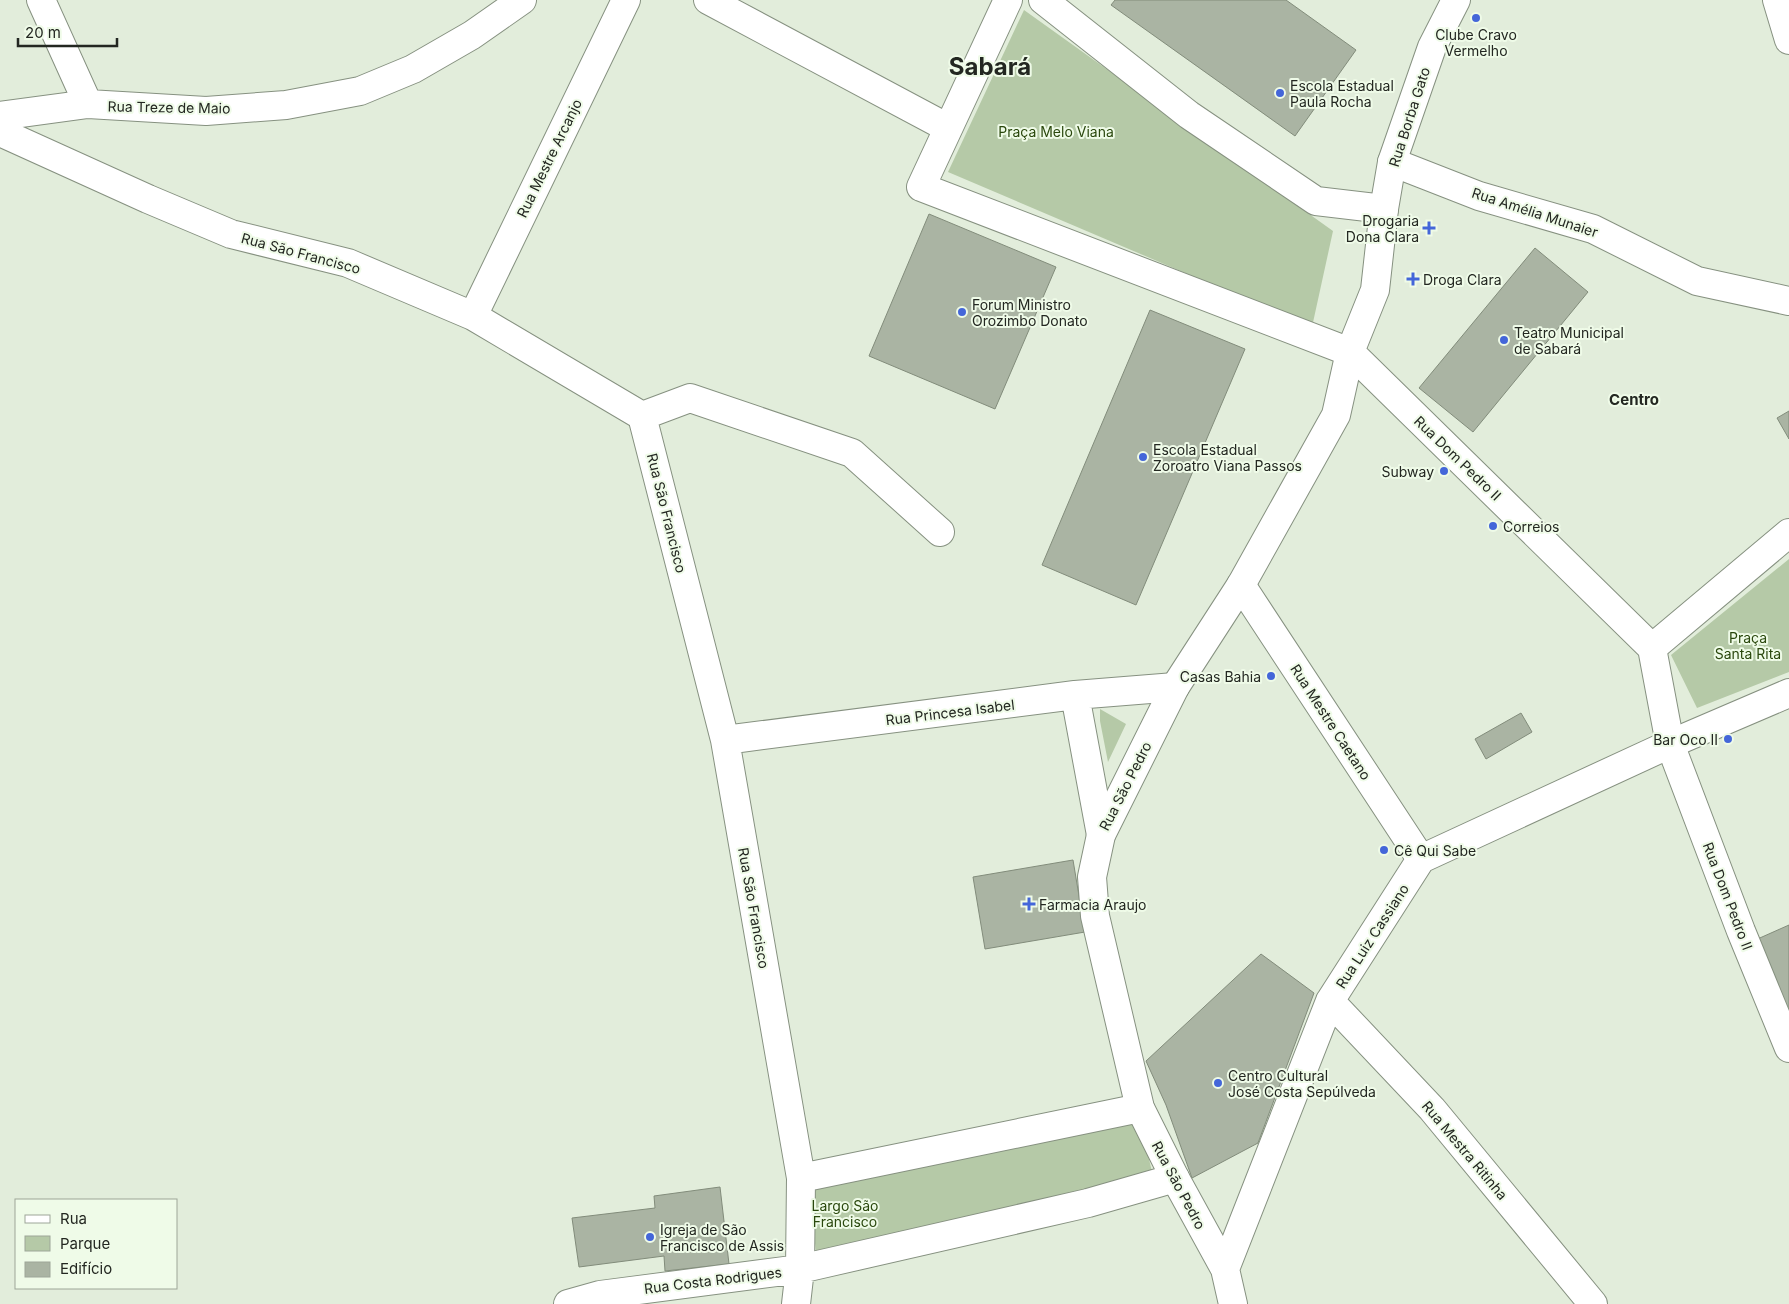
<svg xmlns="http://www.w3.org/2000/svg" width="1789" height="1304" font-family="Inter,sans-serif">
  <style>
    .green { fill: #b5c9a7 }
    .building { fill: #aab4a3; stroke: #828c7b }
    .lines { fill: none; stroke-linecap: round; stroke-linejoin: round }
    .street-casing { stroke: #869180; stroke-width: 30 }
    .secondary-casing { stroke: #869180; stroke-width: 30 }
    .street { stroke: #fff; stroke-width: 28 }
    .secondary { stroke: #fff; stroke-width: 28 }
    .poi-dot { fill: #4466d9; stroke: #effbe8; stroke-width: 2 }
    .labels { text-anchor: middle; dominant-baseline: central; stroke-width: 4; stroke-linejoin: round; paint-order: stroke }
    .poi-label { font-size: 14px; fill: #232721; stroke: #effbe8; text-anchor: start }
    .street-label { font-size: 14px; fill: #232721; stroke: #effbe8 }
    .park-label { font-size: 14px; fill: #2a480d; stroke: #effbe8 }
    .neighbourhood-label { font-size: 15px; font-weight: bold; fill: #232721; stroke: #effbe8 }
    .town-label { font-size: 24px; font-weight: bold; fill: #232721; stroke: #effbe8 }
  </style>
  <rect width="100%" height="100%" fill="#e2eddb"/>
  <path class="green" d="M1024,10L1333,231L1312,327L948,172Z
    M1789,559V672L1697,708L1671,655Z
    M1100,709L1126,724L1108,762L1100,721Z
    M1140,1121L1153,1176L816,1253L809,1186Z"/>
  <path class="building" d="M1115,0H1286L1356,50L1295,136L1111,5Z
    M929,214L1056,267L995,409L869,356Z
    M1535,248L1588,292L1473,432L1419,388Z
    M1150,310L1245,349L1136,605L1042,565Z
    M1789,411V439L1777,418Z
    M1521,713L1532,732L1486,759L1475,739Z
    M1073,860L1085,932L985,949L973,877Z
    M1789,925V1023L1753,941Z
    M1261,954L1314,993L1258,1143L1192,1178L1166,1105L1146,1061Z
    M720,1187L729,1264L665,1271L664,1256L579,1267L572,1218L655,1208L654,1196Z"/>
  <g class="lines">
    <g class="street-casing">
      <path id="street" d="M41,0L88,104
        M708,0L948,128
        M1008,0L921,187L1350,352
        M1043,0L1189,115L1316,201L1384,209
        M1777,0L1789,40
        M0,116L88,104L206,111L286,105L360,91L413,69L472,35L522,0
        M0,132L148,199L231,234L348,263L473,316L642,416L725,740L801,1178L800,1269L796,1304
        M1392,162L1479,196L1593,229L1697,281L1789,301
        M473,316L626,0
        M642,416L690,398L852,453L940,532
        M1241,585L1421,859
        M1652,648L1789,533
        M1789,693L1670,744L1741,931L1789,1048
        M1075,695L1101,835
        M725,740L1075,695L1175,687
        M801,1178L1140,1108
        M568,1304L600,1295L800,1269L1088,1203L1175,1178"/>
    </g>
    <g class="secondary-casing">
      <path id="secondary" d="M1330,1001L1432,1109L1593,1304
        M1225,1269L1330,1001L1421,859L1670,744L1652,648L1350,352
        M1233,1304L1225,1269L1175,1178L1140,1108L1095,916L1092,877L1101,835L1175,687L1241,585L1336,415L1350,352L1375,290L1384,209L1392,162L1432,47L1456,0"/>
    </g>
    <use href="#street" class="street"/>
    <use href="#secondary" class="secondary"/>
  </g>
  <g class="poi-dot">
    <circle cx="1476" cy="18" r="5"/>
    <circle cx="1280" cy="93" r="5"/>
    <path d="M1426.5 220.5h5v5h5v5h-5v5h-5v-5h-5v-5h5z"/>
    <path d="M1410.5 271.5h5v5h5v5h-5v5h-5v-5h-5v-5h5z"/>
    <circle cx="962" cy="312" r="5"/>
    <circle cx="1504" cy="340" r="5"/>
    <circle cx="1143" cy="457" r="5"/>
    <circle cx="1444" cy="471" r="5"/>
    <circle cx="1493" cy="526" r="5"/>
    <circle cx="1271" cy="676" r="5"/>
    <circle cx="1728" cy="739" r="5"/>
    <circle cx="1384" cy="850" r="5"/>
    <path d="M1026.5 896.5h5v5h5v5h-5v5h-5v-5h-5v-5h5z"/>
    <circle cx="1218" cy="1083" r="5"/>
    <circle cx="650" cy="1237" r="5"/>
  </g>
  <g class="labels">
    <g class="poi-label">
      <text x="1476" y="34" text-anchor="middle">Clube Cravo<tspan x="1476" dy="16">Vermelho</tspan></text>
      <text x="1290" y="85">Escola Estadual<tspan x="1290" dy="16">Paula Rocha</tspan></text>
      <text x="1419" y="220" text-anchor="end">Drogaria<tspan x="1419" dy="16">Dona Clara</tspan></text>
      <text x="1423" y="279">Droga Clara</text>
      <text x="972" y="304">Forum Ministro<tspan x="972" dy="16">Orozimbo Donato</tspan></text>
      <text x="1514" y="332">Teatro Municipal<tspan x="1514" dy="16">de Sabará</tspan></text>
      <text x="1153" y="449">Escola Estadual<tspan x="1153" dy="16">Zoroatro Viana Passos</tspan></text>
      <text x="1434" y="471" text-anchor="end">Subway</text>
      <text x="1503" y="526">Correios</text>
      <text x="1261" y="676" text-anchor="end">Casas Bahia</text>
      <text x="1718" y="739" text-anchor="end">Bar Oco II</text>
      <text x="1394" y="850">Cê Qui Sabe</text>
      <text x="1039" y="904">Farmacia Araujo</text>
      <text x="1228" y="1075">Centro Cultural<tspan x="1228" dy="16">José Costa Sepúlveda</tspan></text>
      <text x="660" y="1229">Igreja de São<tspan x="660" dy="16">Francisco de Assis</tspan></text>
    </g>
    <g class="street-label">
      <text transform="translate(169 107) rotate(1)">Rua Treze de Maio</text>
      <text transform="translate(1409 117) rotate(-72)">Rua Borba Gato</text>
      <text transform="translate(549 158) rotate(-64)">Rua Mestre Arcanjo</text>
      <text transform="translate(1535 212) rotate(18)">Rua Amélia Munaier</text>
      <text transform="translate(301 253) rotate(15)">Rua São Francisco</text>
      <text transform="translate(1458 458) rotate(44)">Rua Dom Pedro II</text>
      <text transform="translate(667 513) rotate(76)">Rua São Francisco</text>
      <text transform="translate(950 712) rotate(-7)">Rua Princesa Isabel</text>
      <text transform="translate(1331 722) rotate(57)">Rua Mestre Caetano</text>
      <text transform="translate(1125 786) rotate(-63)">Rua São Pedro</text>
      <text transform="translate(1728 896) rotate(69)">Rua Dom Pedro II</text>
      <text transform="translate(754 908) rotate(80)">Rua São Francisco</text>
      <text transform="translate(1372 936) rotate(-57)">Rua Luiz Cassiano</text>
      <text transform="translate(1465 1150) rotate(50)">Rua Mestra Ritinha</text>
      <text transform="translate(1179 1185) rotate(62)">Rua São Pedro</text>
      <text transform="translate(713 1280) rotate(-7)">Rua Costa Rodrigues</text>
    </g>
    <g class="park-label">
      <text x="1056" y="131">Praça Melo Viana</text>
      <text x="1748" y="637">Praça<tspan x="1748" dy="16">Santa Rita</tspan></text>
      <text x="845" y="1205">Largo São<tspan x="845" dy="16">Francisco</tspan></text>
    </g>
    <g class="neighbourhood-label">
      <text x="1634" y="399">Centro</text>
    </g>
    <g class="town-label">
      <text x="990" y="66">Sabará</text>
    </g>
  </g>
  <rect x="15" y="1199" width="162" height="90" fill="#effbe8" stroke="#9da698"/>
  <rect x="25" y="1215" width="25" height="8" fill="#ffffff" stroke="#9da698"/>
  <text x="60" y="1224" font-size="15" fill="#232721">Rua</text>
  <rect x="25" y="1236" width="25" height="15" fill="#b5c9a7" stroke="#9da698"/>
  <text x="60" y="1249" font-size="15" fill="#232721">Parque</text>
  <rect x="25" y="1262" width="25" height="15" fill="#aab4a3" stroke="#9da698"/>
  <text x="60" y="1274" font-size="15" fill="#232721">Edifício</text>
  <path d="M18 38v8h99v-8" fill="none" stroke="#232721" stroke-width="2.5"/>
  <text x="25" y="38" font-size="15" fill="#232721" stroke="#effbe8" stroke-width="4" paint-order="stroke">20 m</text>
</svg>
